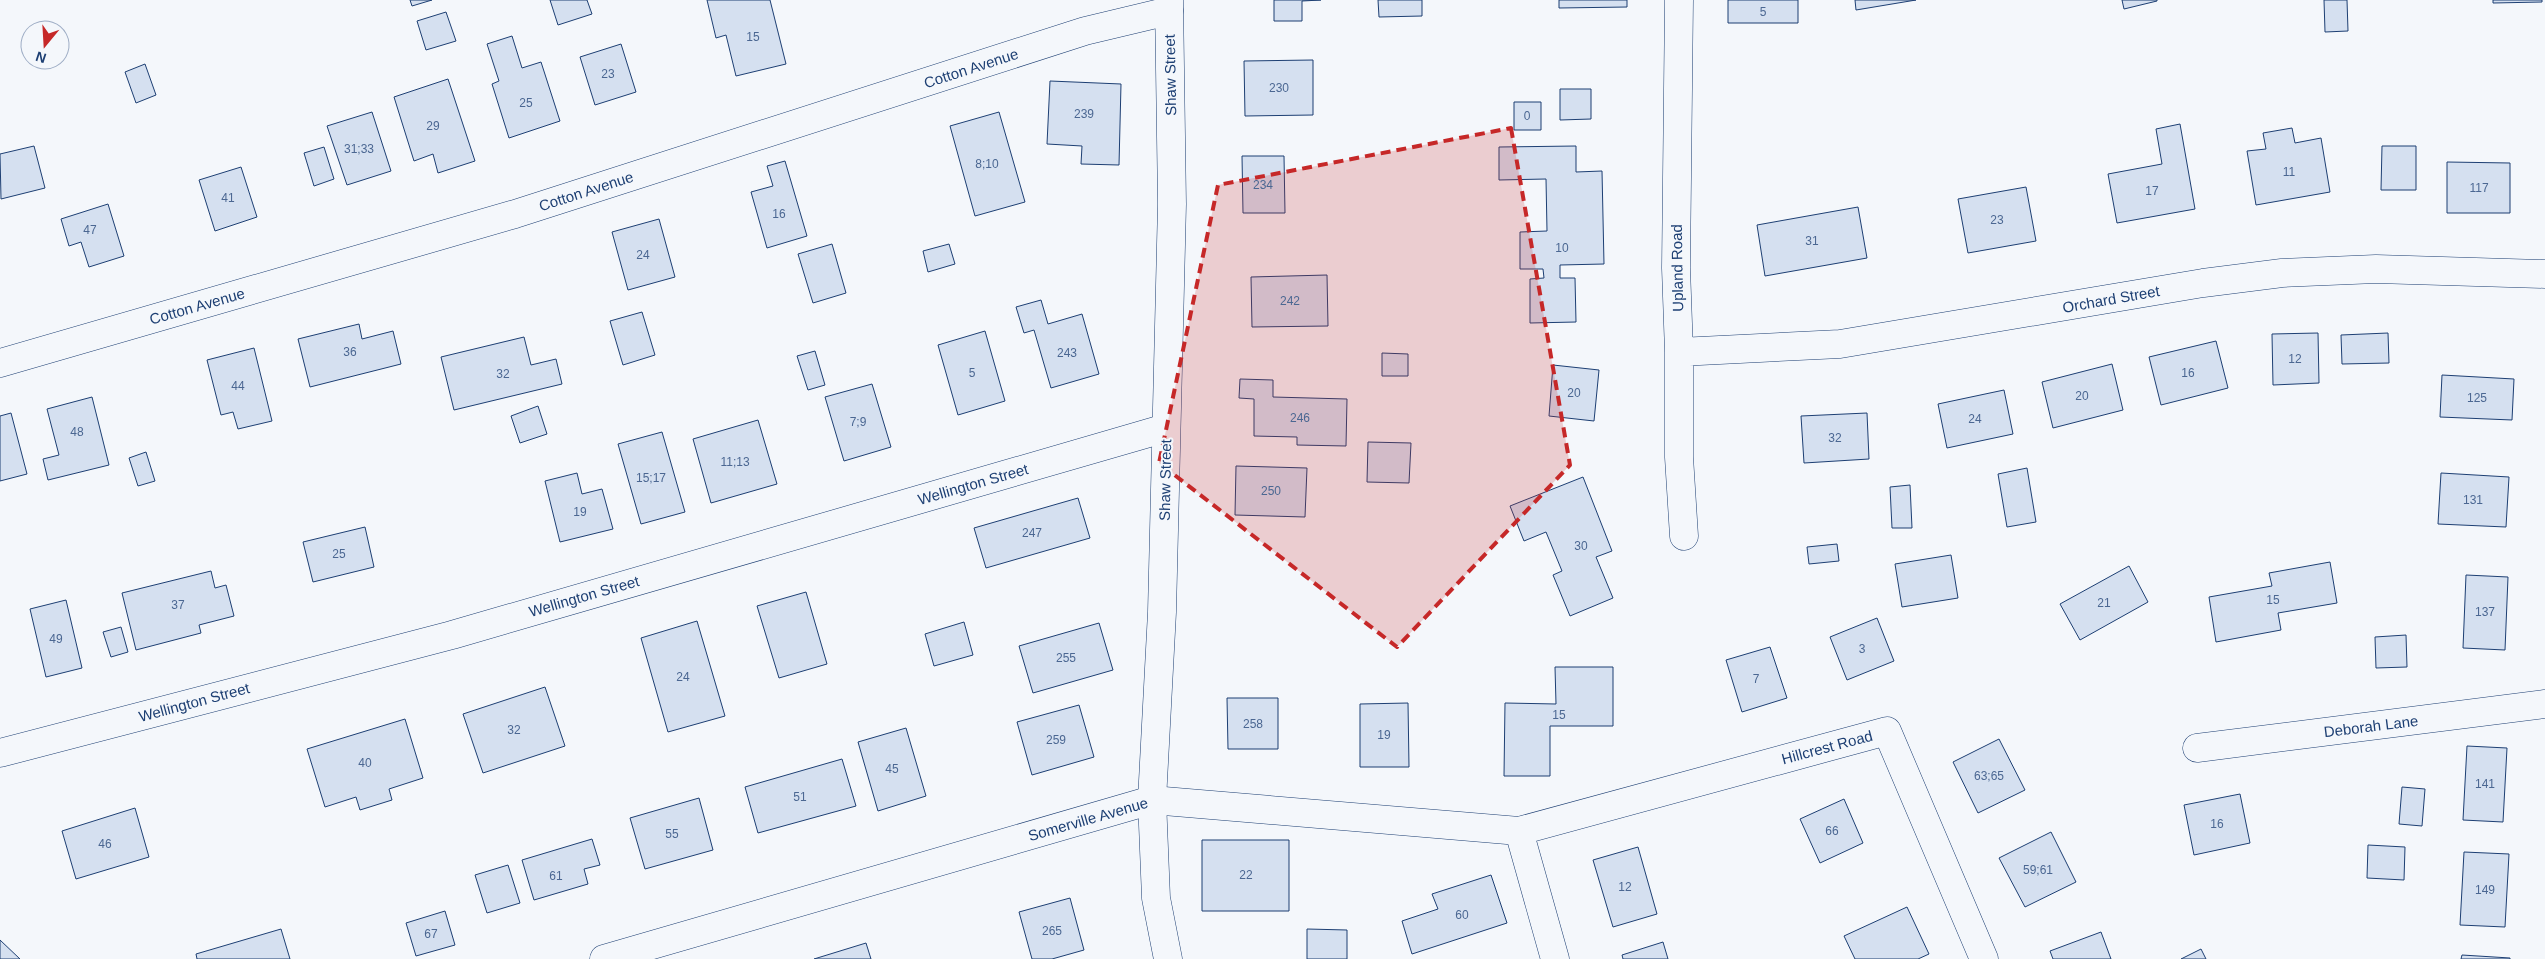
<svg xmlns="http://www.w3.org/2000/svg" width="2545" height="959" font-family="Arial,sans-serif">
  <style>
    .building { fill: #d5e0f0; stroke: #1d3f73 }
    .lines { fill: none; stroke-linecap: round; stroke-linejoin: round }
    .street-casing { stroke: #1d3f73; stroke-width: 29 }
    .secondary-casing { stroke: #1d3f73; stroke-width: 29 }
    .street { stroke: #f4f7fb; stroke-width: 28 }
    .secondary { stroke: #f4f7fb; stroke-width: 28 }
    .marked { fill: #c62828; fill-opacity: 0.2; stroke: #c62828; stroke-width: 4; stroke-dasharray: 10 6; stroke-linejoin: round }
    .labels { text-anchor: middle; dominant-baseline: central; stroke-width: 4; stroke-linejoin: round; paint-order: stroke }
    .number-label { font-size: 12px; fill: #4b6792 }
    .street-label { font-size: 15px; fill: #1d3f73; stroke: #f4f7fb }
  </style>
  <rect width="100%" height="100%" fill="#f4f7fb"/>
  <path class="building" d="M410,0H432L412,6Z
    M550,0H587L592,14L558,25Z
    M707,0H770L786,64L736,76L726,35L716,38Z
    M1274,0H1321L1302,1V21H1274Z
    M1378,0H1422V16L1379,17Z
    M1559,0H1627V7L1559,8Z
    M1728,0H1798V23H1728Z
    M1855,0H1916L1856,10Z
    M2122,0H2157V1L2124,9Z
    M2324,0H2347L2348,31L2325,32Z
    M2493,0H2542V2L2493,3Z
    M446,12L456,41L426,50L417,21Z
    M512,36L522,68L541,62L560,121L509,138L492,84L499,81L487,44Z
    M621,44L636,92L595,105L580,57Z
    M1313,60V115L1245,116L1244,61Z
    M145,64L156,95L136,103L125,72Z
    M448,79L475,161L438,173L433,154L414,161L394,97Z
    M1050,81L1121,84L1119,165L1081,164L1082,146L1047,144Z
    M1560,89H1591V119L1560,120Z
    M1514,102H1541V130H1514Z
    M372,112L391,171L347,185L327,126Z
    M999,112L1025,202L975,216L950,126Z
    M2180,124L2195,209L2117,223L2108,174L2162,164L2156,129Z
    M2292,128L2295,143L2321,138L2330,192L2256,205L2247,151L2266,149L2263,133Z
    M34,146L45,188L1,199L0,154Z
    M1576,146V172L1602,171L1604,264L1560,265V278H1575L1576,322L1530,323V279L1544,278L1543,269H1520V232L1547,231L1546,179L1499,180V147Z
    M2382,146H2416V190H2381Z
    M324,147L334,179L314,186L304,153Z
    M1242,156H1284L1285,213H1243Z
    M785,161L807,236L767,248L751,192L773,186L767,166Z
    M2447,162L2510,163V213H2447Z
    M241,167L257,217L215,231L199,180Z
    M2026,187L2036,241L1968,253L1958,199Z
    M108,204L124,256L89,267L81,242L69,246L61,219Z
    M1858,207L1867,258L1765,276L1757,225Z
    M659,219L675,277L628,290L612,232Z
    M832,244L846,293L813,303L798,254Z
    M949,244L955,264L928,272L923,251Z
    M1327,275L1328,326L1252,327L1251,277Z
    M1041,300L1048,324L1082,314L1099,374L1051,388L1034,330L1024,333L1016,307Z
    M642,312L655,355L623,365L610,321Z
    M359,324L362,339L393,331L401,364L310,387L298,339Z
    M985,331L1005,401L958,415L938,345Z
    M2318,333L2319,383L2273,385L2272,334Z
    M2388,333L2389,363L2342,364L2341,335Z
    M524,337L531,365L556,359L562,384L454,410L441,357Z
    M2216,341L2228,388L2161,405L2149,357Z
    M254,348L272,421L238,429L233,412L221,415L207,360Z
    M815,351L825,385L808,390L797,356Z
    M1382,353L1408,354V376H1382Z
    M2112,364L2123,410L2053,428L2042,382Z
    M1553,365L1599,370L1594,421L1549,416Z
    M2442,375L2514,379L2512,420L2440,417Z
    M1240,379L1273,380V397L1347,399L1346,446L1297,445V437L1254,436V399L1239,398Z
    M872,384L891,447L844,461L825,397Z
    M2004,390L2013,434L1947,448L1938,404Z
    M92,397L109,465L48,480L43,459L59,455L47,409Z
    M538,406L547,434L520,443L511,416Z
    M11,413L27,474L0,481V416Z
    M1867,413L1869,459L1804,463L1801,416Z
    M758,420L777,484L711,503L693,439Z
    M662,432L685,512L641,524L618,444Z
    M1368,442L1411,443L1409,483L1367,482Z
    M146,452L155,481L138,486L129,458Z
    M1236,466L1307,468L1305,517L1235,515Z
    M2027,468L2036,522L2007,527L1998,474Z
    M577,473L582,494L602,489L613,529L560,542L545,481Z
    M2441,473L2509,477L2506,527L2438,524Z
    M1583,477L1612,551L1596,557L1613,598L1570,616L1553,575L1562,571L1546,532L1524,541L1510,506Z
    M1910,485L1912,528H1892L1890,487Z
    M1078,498L1090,538L986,568L974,528Z
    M365,527L374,567L313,582L303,542Z
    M1837,544L1839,561L1809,564L1807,547Z
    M1951,555L1958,598L1902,607L1895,564Z
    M2330,562L2337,603L2278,613L2281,630L2216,642L2209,597L2272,586L2269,573Z
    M2129,566L2148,602L2080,640L2060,604Z
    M211,571L215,588L226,585L234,616L199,625L201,633L136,650L122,593Z
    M2466,575L2508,577L2505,650L2463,648Z
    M806,592L827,664L779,678L757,606Z
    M66,600L82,668L46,677L30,609Z
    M1877,618L1894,661L1847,680L1830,637Z
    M697,621L725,716L668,732L641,638Z
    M964,622L973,655L934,666L925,634Z
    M1099,623L1113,670L1033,693L1019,646Z
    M121,627L128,652L111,657L103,632Z
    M2406,635L2407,667L2376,668L2375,637Z
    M1770,647L1787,698L1742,712L1726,660Z
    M1555,667H1613V726H1550V776H1504L1505,703L1556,704Z
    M545,687L565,746L483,773L463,714Z
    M1227,698H1278V749H1228Z
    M1408,703L1409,767H1360V704Z
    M1079,705L1094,757L1032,775L1017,722Z
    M405,719L423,778L389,789L392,800L360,810L356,797L325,807L307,749Z
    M906,728L926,796L878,811L858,742Z
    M1999,739L2025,790L1978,813L1953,762Z
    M2467,746L2507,748L2503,822L2463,820Z
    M842,759L856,806L758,833L745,787Z
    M2402,787L2425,789L2422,826L2399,824Z
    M2240,794L2250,843L2194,855L2184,805Z
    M699,798L713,850L645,869L630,818Z
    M1844,799L1863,843L1820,863L1800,819Z
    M135,808L149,857L76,879L62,831Z
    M2051,832L2076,882L2025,907L1999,858Z
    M592,839L600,865L584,869L588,884L534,900L522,860Z
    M1202,840H1289V911H1202Z
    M2368,845L2405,847L2404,880L2367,878Z
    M1638,847L1657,914L1613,927L1593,860Z
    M2464,852L2509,854L2505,927L2460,925Z
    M508,865L520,903L487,913L475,875Z
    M1491,875L1507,923L1412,954L1402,921L1438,909L1432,894Z
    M1070,898L1084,950L1052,959H1032L1019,912Z
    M1907,907L1929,954L1918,959H1855L1844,936Z
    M445,911L455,945L416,956L406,923Z
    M281,929L290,959H197L196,954Z
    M1307,929L1347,930V959H1307Z
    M2101,932L2111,959H2053L2050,951Z
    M0,940L20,959H0Z
    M1663,942L1668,959H1623L1622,955Z
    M866,943L871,959H814Z
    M2201,949L2206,959H2181Z
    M2462,955L2510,958V959H2461Z"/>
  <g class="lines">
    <g class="street-casing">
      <path id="street" d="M1679,0L1676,268L1679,352V457L1684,536
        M1679,352L1840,344L2203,283L2282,273L2376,269L2545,274
        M0,363L515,214L1085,31L1169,11
        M2197,748L2545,704
        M0,753L452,635L1166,428
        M1519,831L1555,959
        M604,959L1152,800L1519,831L1887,731L1984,959"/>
    </g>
    <g class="secondary-casing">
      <path id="secondary" d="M1168,959L1156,898L1152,800L1162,612L1172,204L1169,0"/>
    </g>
    <use href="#street" class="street"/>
    <use href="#secondary" class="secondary"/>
  </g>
  <path class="marked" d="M1511,128L1570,465L1397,647L1159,463L1218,185Z"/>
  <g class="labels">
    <g class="number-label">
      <text x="1763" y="12">5</text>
      <text x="753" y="37">15</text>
      <text x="608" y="74">23</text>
      <text x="1279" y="88">230</text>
      <text x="526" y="103">25</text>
      <text x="1084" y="114">239</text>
      <text x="1527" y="116">0</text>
      <text x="433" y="126">29</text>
      <text x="359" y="149">31;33</text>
      <text x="987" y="164">8;10</text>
      <text x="2289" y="172">11</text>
      <text x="1263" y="185">234</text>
      <text x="2479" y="188">117</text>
      <text x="2152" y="191">17</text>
      <text x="228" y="198">41</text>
      <text x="779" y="214">16</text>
      <text x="1997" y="220">23</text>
      <text x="90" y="230">47</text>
      <text x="1812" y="241">31</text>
      <text x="1562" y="248">10</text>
      <text x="643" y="255">24</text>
      <text x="1290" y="301">242</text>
      <text x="350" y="352">36</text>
      <text x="1067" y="353">243</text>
      <text x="2295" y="359">12</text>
      <text x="972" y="373">5</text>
      <text x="2188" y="373">16</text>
      <text x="503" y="374">32</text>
      <text x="238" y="386">44</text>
      <text x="1574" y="393">20</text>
      <text x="2082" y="396">20</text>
      <text x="2477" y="398">125</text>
      <text x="1300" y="418">246</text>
      <text x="1975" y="419">24</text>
      <text x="858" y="422">7;9</text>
      <text x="77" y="432">48</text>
      <text x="1835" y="438">32</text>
      <text x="735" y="462">11;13</text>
      <text x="651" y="478">15;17</text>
      <text x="1271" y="491">250</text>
      <text x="2473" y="500">131</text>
      <text x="580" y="512">19</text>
      <text x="1032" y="533">247</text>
      <text x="1581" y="546">30</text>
      <text x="339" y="554">25</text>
      <text x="2273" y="600">15</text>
      <text x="2104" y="603">21</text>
      <text x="178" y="605">37</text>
      <text x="2485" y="612">137</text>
      <text x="56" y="639">49</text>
      <text x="1862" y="649">3</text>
      <text x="1066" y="658">255</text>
      <text x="683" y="677">24</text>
      <text x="1756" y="679">7</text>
      <text x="1559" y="715">15</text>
      <text x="1253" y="724">258</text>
      <text x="514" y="730">32</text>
      <text x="1384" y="735">19</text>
      <text x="1056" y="740">259</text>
      <text x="365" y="763">40</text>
      <text x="892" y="769">45</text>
      <text x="1989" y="776">63;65</text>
      <text x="2485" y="784">141</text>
      <text x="800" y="797">51</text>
      <text x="2217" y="824">16</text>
      <text x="1832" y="831">66</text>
      <text x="672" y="834">55</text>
      <text x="105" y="844">46</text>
      <text x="2038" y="870">59;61</text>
      <text x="1246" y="875">22</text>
      <text x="556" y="876">61</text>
      <text x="1625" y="887">12</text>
      <text x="2485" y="890">149</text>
      <text x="1462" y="915">60</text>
      <text x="1052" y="931">265</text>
      <text x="431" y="934">67</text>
    </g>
    <g class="street-label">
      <text transform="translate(971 68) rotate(-18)">Cotton Avenue</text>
      <text transform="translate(1170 75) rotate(-91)">Shaw Street</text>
      <text transform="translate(586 191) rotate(-18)">Cotton Avenue</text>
      <text transform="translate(1677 268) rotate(-91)">Upland Road</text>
      <text transform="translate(2111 299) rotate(-10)">Orchard Street</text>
      <text transform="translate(197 306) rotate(-16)">Cotton Avenue</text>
      <text transform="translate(1165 480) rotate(-89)">Shaw Street</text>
      <text transform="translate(973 484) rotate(-16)">Wellington Street</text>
      <text transform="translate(584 596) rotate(-16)">Wellington Street</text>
      <text transform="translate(194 702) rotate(-15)">Wellington Street</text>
      <text transform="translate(2371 726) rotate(-7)">Deborah Lane</text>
      <text transform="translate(1827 747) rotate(-15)">Hillcrest Road</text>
      <text transform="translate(1088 819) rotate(-16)">Somerville Avenue</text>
    </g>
  </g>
  <g transform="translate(45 45) rotate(198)"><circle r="24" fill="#f4f7fb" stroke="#9eadc5"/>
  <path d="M0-4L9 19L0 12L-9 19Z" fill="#c62828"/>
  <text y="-8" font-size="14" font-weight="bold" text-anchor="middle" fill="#1d3f73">N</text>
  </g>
</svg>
